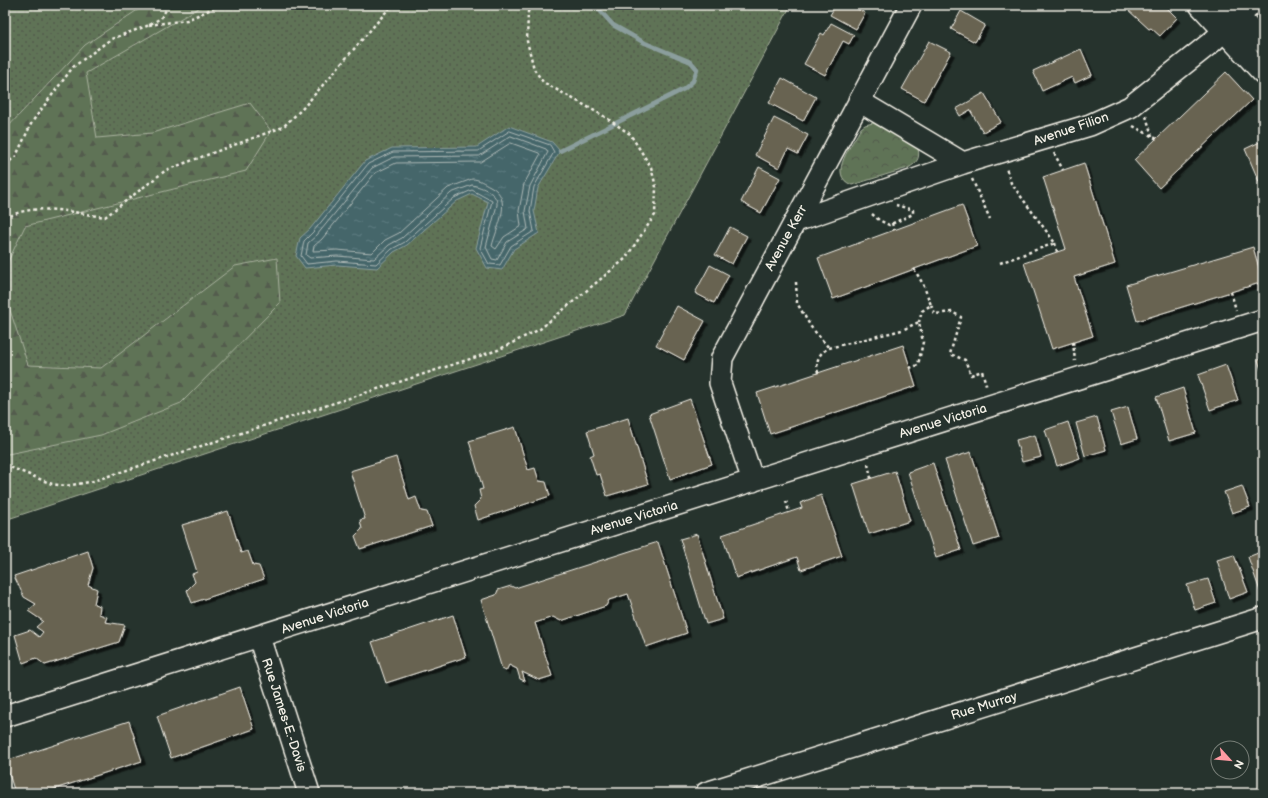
<svg xmlns="http://www.w3.org/2000/svg" width="1268" height="798" font-family="'Balsamiq Sans',sans-serif">
  <style>
    .grass { fill: url(#grass-dots); stroke: #aab29f }
    .forest { fill: url(#forest-firs); stroke: #aab29f }
    .park { fill: url(#park-crowns); stroke: #aab29f }
    .water { fill: url(#water-ripples); stroke: #8b9e9d }
    .lines { fill: none; stroke-linecap: round; stroke-linejoin: round }
    .shore { stroke: #aeb9b6; stroke-width: 1 }
    .stream { stroke: #8b9e9d; stroke-width: 4.5 }
    .building { fill: #686351; stroke: #f4f1e8; filter: url(#shadow) }
    .minor-casing { stroke: #f4f1e8; stroke-width: 24 }
    .path { stroke: #f4f1e8; stroke-width: 2.5; stroke-dasharray: 3 3; stroke-linecap: butt }
    .minor { stroke: #26332d; stroke-width: 21 }
    .labels { text-anchor: middle; dominant-baseline: central; stroke-width: 3; stroke-linejoin: round; paint-order: stroke }
    .street-label { font-size: 13px; fill: #f4f1e8; stroke: #26332d }
  </style>
  <defs>
    <pattern id="grass-dots" width="8" height="8" patternUnits="userSpaceOnUse"><rect width="8" height="8" fill="#5f7356"/><path d="M2 2h.1M6 6h.1" fill="none" stroke="#535b4d" stroke-width="1.8" stroke-linecap="round"/></pattern>
    <pattern id="forest-firs" width="22" height="20" patternUnits="userSpaceOnUse"><rect width="22" height="20" fill="#5f7356"/><path d="M5 1l3.5 6h-7zM16 11l3.5 6h-7z" fill="#535b4d"/></pattern>
    <pattern id="park-crowns" width="20" height="18" patternUnits="userSpaceOnUse"><rect width="20" height="18" fill="#5f7356"/><path d="M2 6a3 3 0 1 1 6 0M12 15a3 3 0 1 1 6 0" fill="none" stroke="#535b4d"/></pattern>
    <pattern id="water-ripples" width="26" height="14" patternUnits="userSpaceOnUse"><rect width="26" height="14" fill="#45666b"/><path d="M2 4q2-2 4 0t4 0M15 11q2-2 4 0t4 0" fill="none" stroke="#607c80"/></pattern>
    <filter id="shadow"><feDropShadow dx="3.5" dy="3.5" stdDeviation="0" flood-color="#0009"/></filter>
  </defs>
  <rect width="100%" height="100%" fill="#26332d"/>
  <filter id="ink" filterUnits="userSpaceOnUse"><feTurbulence type="fractalNoise" baseFrequency=".025" numOctaves="2"/><feDisplacementMap in="SourceGraphic" scale="8" xChannelSelector="R" yChannelSelector="G"/><feConvolveMatrix kernelMatrix="1 2 1 2 8 2 1 2 1" color-interpolation-filters="sRGB"/></filter>
  <g filter="url(#ink)">
    <path class="grass" d="M5,5H791L625,315L5,520Z"/>
    <path class="forest" d="M145,5H204L86,73L97,138L152,133L250,103L271,131L246,171L25,226L5,268V130L85,45Z
      M277,258L280,303L181,403L101,435L8,454L5,453V295L28,365L101,368L235,266Z"/>
    <path class="park" d="M873,123L917,146C921,156 918,163 908,168L852,185C826,175 853,144 861,128L865,125Z"/>
    <path class="water" d="M509,126L552,142L560,151L538,188L534,211L539,233L514,249L502,270L487,268L476,248L488,202L472,194L457,201L407,245L394,252L377,268L337,265L305,268L296,256L300,238L310,229L365,161L392,148L477,147Z"/>
    <g class="lines">
      <path class="shore" d="M510,131L550,145L554,152L534,187L530,211L534,231L511,246L500,265L489,264L480,248L492,201L472,190L454,198L405,242L392,249L376,264L337,261L307,264L301,256L304,241L313,232L368,164L393,152L478,151Z
        M511,136L546,149L548,152L530,186L525,211L528,229L507,242L497,260L492,259L486,247L497,205C498,193 482,187 472,185L451,193L402,238L389,245L374,259L337,256L310,258L306,255L308,243L317,235L372,168L394,157L479,156Z
        M511,143L539,153L540,155L524,184L519,211L521,226L504,237L496,249L492,246C497,226 514,198 490,186C484,183 479,179 472,179L448,188L399,233L385,240L372,253L337,250L313,251L314,246L322,239L375,173L396,163L480,162Z"/>
      <path class="stream" d="M560,151L684,89L693,81L697,69L691,62L645,43L613,25L595,5"/>
    </g>
    <path class="building" d="M836,5H858L856,8L865,13L856,29L830,15Z
      M1131,5H1164L1177,18L1160,36L1151,28L1149,29L1127,9Z
      M961,11L985,25L975,42L951,29Z
      M831,23L854,35L849,44L843,41L825,75L804,64L821,33L824,35Z
      M929,41L951,52L924,101L902,89Z
      M1081,49L1092,75L1075,83L1072,77L1042,91L1033,71Z
      M1226,72L1252,100L1159,188L1134,160Z
      M782,78L816,97L803,121L769,103Z
      M984,93L1001,122L983,132L970,110L960,116L956,109Z
      M774,118L808,135L798,154L788,149L779,168L755,155Z
      M1262,141H1263V191L1245,149Z
      M1084,163L1115,264L1074,277L1093,336L1052,349L1024,263L1066,249L1043,177Z
      M759,167L780,178L761,213L741,202Z
      M962,205L977,246L833,299L818,258Z
      M730,227L747,236L732,264L715,255Z
      M1253,247L1263,282L1137,321L1126,285Z
      M710,265L729,275L714,303L695,293Z
      M677,306L705,321L684,360L656,345Z
      M903,345L916,386L770,434L757,393Z
      M1263,359V376L1258,360Z
      M1226,365L1238,400L1210,410L1198,375Z
      M1183,388L1196,433L1169,441L1156,397Z
      M690,399L712,464L670,479L649,414Z
      M1128,407L1137,439L1121,444L1111,412Z
      M1097,417L1106,450L1085,456L1076,423Z
      M628,418L648,484L607,496L600,474L596,475L590,456L594,454L587,431Z
      M1068,422L1080,458L1057,466L1045,430Z
      M515,427L528,470L535,468L539,481L546,482L550,496L478,520L474,506L481,499L479,490L483,489L469,441Z
      M1035,435L1041,457L1022,462L1016,440Z
      M971,452L999,538L973,546L945,460Z
      M396,457L409,500L416,497L421,511L427,512L432,526L360,549L355,536L362,529L360,520L365,519L350,471Z
      M933,463L961,550L936,558L908,472Z
      M895,471L910,521L869,534L853,484Z
      M1242,486L1250,507L1232,513L1224,492Z
      M821,495L842,556L801,570L797,557L736,578L722,535L802,508L800,503Z
      M228,511L241,553L248,551L253,565L259,566L264,579L192,603L187,590L195,582L192,574L197,572L182,525Z
      M697,534L723,619L706,624L680,539Z
      M658,542L687,633L646,647L628,594L609,600L606,606L561,621L553,617L535,623L552,676L539,680L522,672L525,681L520,679L517,669L509,665L506,671L502,669L481,600L496,595L498,590L511,586L515,588Z
      M88,551L93,568L88,585L97,589L94,604L100,606L99,614L107,617L105,622L125,625L119,642L45,665L36,658L23,663L15,635L30,630L39,637L43,632L36,627L43,621L28,611L36,604L24,597L14,576Z
      M1263,551V590L1260,591L1248,557Z
      M1234,555L1248,592L1229,599L1217,560Z
      M1208,579L1216,603L1195,610L1187,585Z
      M453,615L466,657L386,683L372,642Z
      M240,687L254,729L171,758L157,716Z
      M129,721L142,761L42,793H15L5,761Z"/>
    <g class="lines">
      <g class="minor-casing">
        <path id="minor" d="M1200,5L1263,73
          M1227,5L1263,42
          M859,101L963,163
          M796,221L963,163L1090,125L1130,107L1213,41L1251,5
          M753,481L720,383L722,358L911,5
          M259,637L309,793
          M5,716L1263,320
          M706,793L1263,618"/>
      </g>
      <path class="path" d="M149,25L187,20L220,5
        M1146,116L1152,136
        M1133,126L1157,139
        M1054,153L1063,170
        M5,165L16,156L32,122L73,67L111,39L147,26L161,18L169,5
        M972,179L990,219
        M872,214L879,220L889,225L913,214V210L896,205
        M5,219C31,201 75,213 105,217L166,170L283,127L303,108L392,5
        M892,223L894,230
        M1055,243L1057,252
        M1000,263L1055,243L1011,183L1006,168
        M914,269L923,284L931,305L922,311L919,322
        M796,282L797,303L811,327L829,348
        M1231,292L1236,310
        M931,305L935,314L952,312L961,317L950,354L965,360L971,375L982,371L987,388
        M1073,342L1075,361
        M818,373C816,362 817,354 829,348L902,330L919,322L923,342L918,365L910,368
        M868,464L871,478
        M5,465L52,484L66,486L90,482L498,350L540,329L625,259L655,215L656,187L651,167L630,134L602,115L543,82L534,69L527,41L528,12L531,5
        M786,501L789,512
        M5,686L10,696"/>
      <use href="#minor" class="minor"/>
    </g>
  </g>
  <g class="labels">
    <g class="street-label">
      <text transform="translate(1071 129) rotate(-19)">Avenue Filion</text>
      <text transform="translate(786 238) rotate(-61)">Avenue Kerr</text>
      <text transform="translate(943 421) rotate(-17)">Avenue Victoria</text>
      <text transform="translate(634 518) rotate(-17)">Avenue Victoria</text>
      <text transform="translate(325 616) rotate(-18)">Avenue Victoria</text>
      <text transform="translate(984 706) rotate(-17)">Rue Murray</text>
      <text transform="translate(284 715) rotate(72)">Rue James-E.-Davis</text>
    </g>
  </g>
  <rect width="1268" height="798" fill="none" stroke="#26332d" stroke-width="20"/>
  <rect x="10" y="10" width="1248" height="778" fill="none" stroke="#f4f1e8" stroke-width="1.5" filter="url(#ink)"/>
  <g transform="translate(1230 760) rotate(117)"><circle r="19" fill="#26332d" stroke="#787f78"/>
  <path d="M0-3L7 15L0 10L-7 15Z" fill="#ff9aa2"/>
  <text y="-6" font-size="11" font-weight="bold" text-anchor="middle" fill="#f4f1e8">N</text>
  </g>
</svg>
